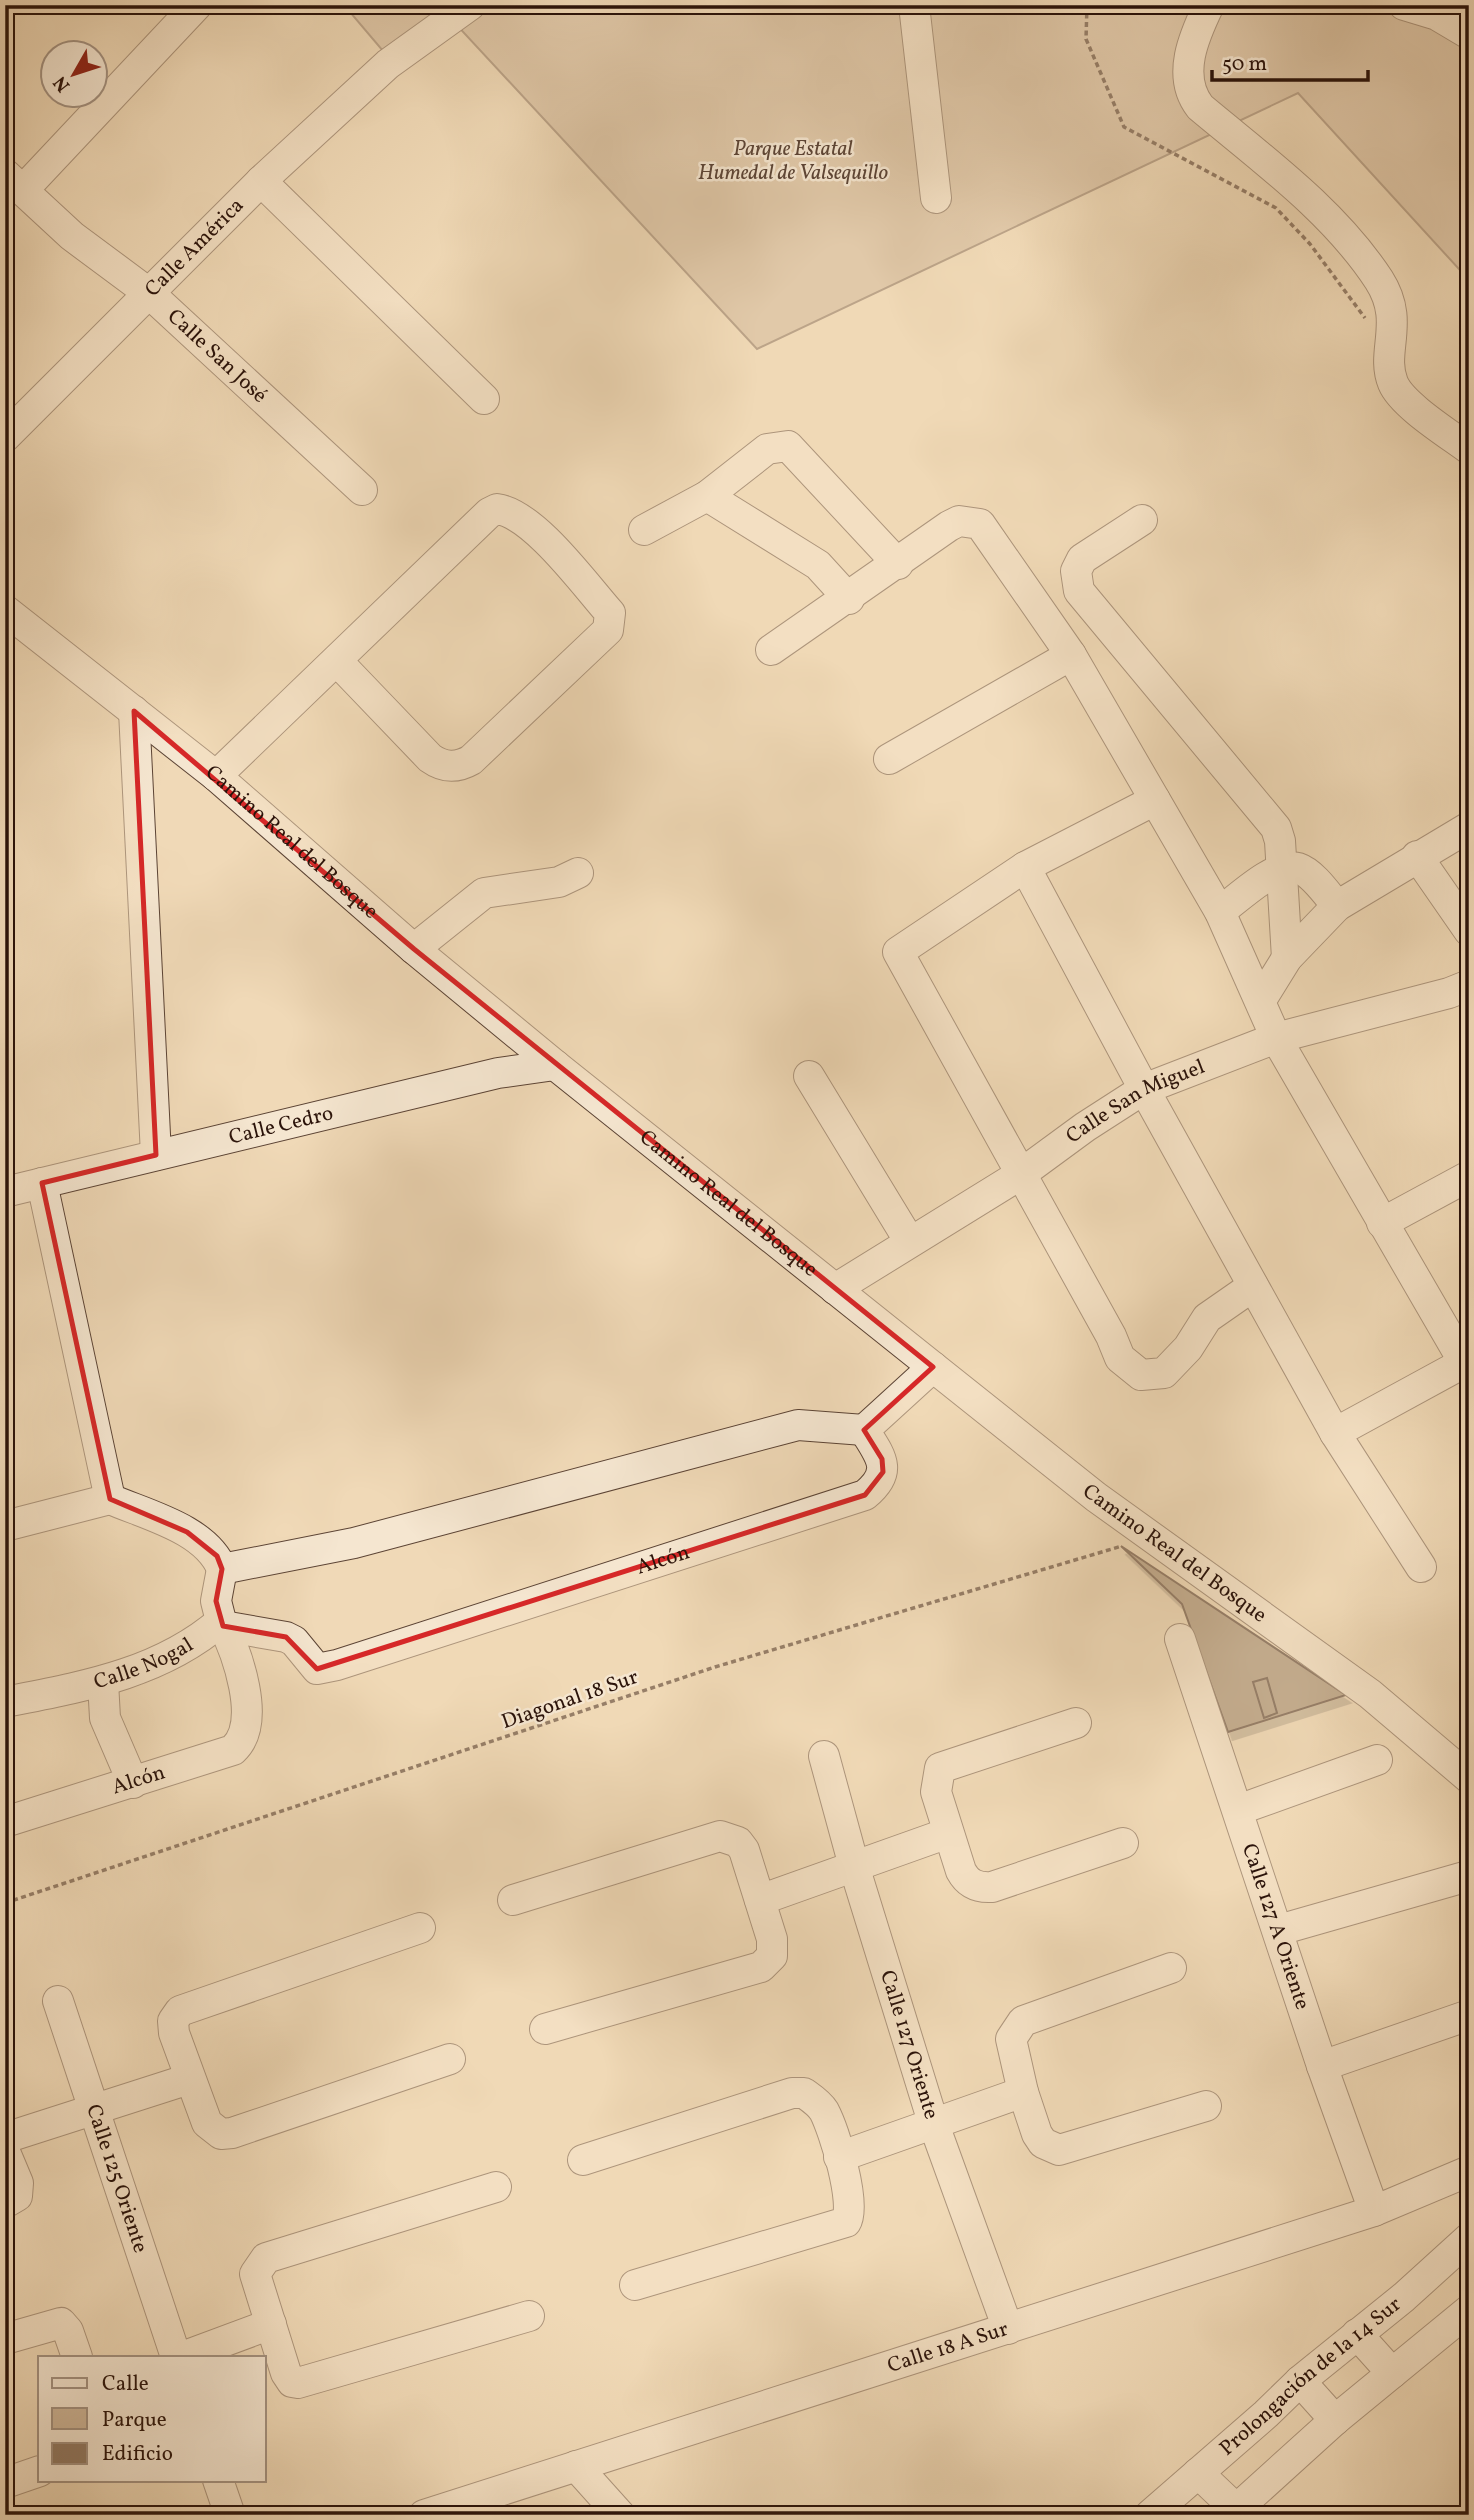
<svg xmlns="http://www.w3.org/2000/svg" width="1474" height="2520" font-family="Vollkorn,serif">
  <style>
    .green { fill: #cfb79a; stroke: #7d6552; stroke-width: 2 }
    .building { fill: #917a64; stroke: #2b130a; stroke-width: 2; filter: url(#shadow) }
    .lines { fill: none; stroke-linecap: round; stroke-linejoin: round }
    .minor-casing { stroke: #5c4435; stroke-width: 32 }
    .path { stroke: #2b130a; stroke-width: 3.5; stroke-dasharray: 5 3.5; stroke-linecap: butt }
    .minor { stroke: #f5e6d0; stroke-width: 30 }
    .marked { fill: none; stroke: #d62828; stroke-width: 5; stroke-linejoin: round }
    .labels { text-anchor: middle; dominant-baseline: central; stroke-width: 5; stroke-linejoin: round; paint-order: stroke }
    .park-label { font-size: 21px; font-style: italic; fill: #5c4435; stroke: #f5e6d0 }
    .street-label { font-size: 21px; fill: #2b130a; stroke: #f5e6d0 }
  </style>
  <defs>
    <filter id="shadow"><feDropShadow dx="4.5" dy="8" stdDeviation="0" flood-color="#0004"/></filter>
  </defs>
  <rect width="100%" height="100%" fill="#f0d9b7"/>
  <filter id="stains"><feTurbulence type="fractalNoise" baseFrequency=".00286" numOctaves="4"/><feColorMatrix values="0 0 0 0 .2 0 0 0 0 .09 0 0 0 0 .02 0 0 0 .5 -.17"/></filter>
  <radialGradient id="worn" r=".72"><stop offset=".6" stop-color="#630" stop-opacity="0"/><stop offset="1" stop-color="#630" stop-opacity=".3"/></radialGradient>
  <path class="green" d="M344,5H1469V280L1298,93L757,349L454,22L394,64Z"/>
  <path class="building" d="M1121,1546L1346,1695L1228,1732L1182,1604Z
    M1267,1678L1277,1713L1264,1718L1253,1682Z"/>
  <g class="lines">
    <g class="minor-casing">
      <g id="minor">
        <path d="M914,5L936,198"/>
        <path d="M1209,5C1194,36 1176,76 1200,107C1262,159 1334,211 1379,280C1406,322 1380,351 1393,383C1402,405 1449,434 1469,449"/>
        <path d="M1404,5L1437,15L1469,34"/>
        <path id="s1" d="M5,174L72,236L150,294L362,490"/>
        <path d="M261,181L484,399"/>
        <path d="M24,189L197,5"/>
        <path id="s2" d="M5,437L261,181L388,64L470,5"/>
        <path d="M707,496L818,565L849,599"/>
        <path d="M1142,520L1082,559L1076,571L1079,591L1276,828L1280,841L1287,958"/>
        <path d="M644,530L707,496L767,449L788,446L898,564"/>
        <path id="s3" d="M5,610L216,776L414,949L555,1065L933,1367L1096,1497L1370,1694L1469,1778"/>
        <path d="M771,650L949,526L959,521L980,524L1071,655L1220,912L1276,1038L1469,1371"/>
        <path d="M134,711L156,1155"/>
        <path d="M889,759L1071,655"/>
        <path d="M216,776L489,513L497,509C534,514 585,585 610,613L608,630L471,760C457,768 444,768 430,758L337,661"/>
        <path d="M1155,800L1025,867L898,952L1111,1336L1120,1358L1141,1375L1164,1373L1188,1348L1207,1318L1253,1286"/>
        <path d="M1417,856L1469,931"/>
        <path d="M1025,867L1144,1089L1335,1433L1421,1567"/>
        <path d="M1220,912C1237,899 1277,861 1298,868C1313,873 1327,894 1337,906"/>
        <path d="M414,949L484,893L559,882L578,873"/>
        <path d="M1261,1000L1287,958L1337,906L1469,827"/>
        <path d="M809,1076L910,1242"/>
        <path d="M42,1183L110,1499"/>
        <path id="s4" d="M5,1192L498,1073L555,1065"/>
        <path d="M1382,1223L1469,1176"/>
        <path id="s5" d="M835,1289L1021,1174L1085,1127L1144,1089L1276,1038L1449,993L1469,985"/>
        <path d="M1335,1433L1469,1360"/>
        <path d="M110,1499C147,1515 206,1529 222,1569"/>
        <path d="M5,1526L110,1499"/>
        <path d="M222,1569L354,1543L798,1425L864,1430"/>
        <path id="s6" d="M223,1626L286,1637L294,1641L317,1669L337,1665L865,1495C894,1471 881,1457 864,1430L933,1367"/>
        <path id="s7" d="M1180,1639L1322,2066L1374,2211"/>
        <path d="M103,1682L105,1718L133,1783"/>
        <path id="s8" d="M5,1702C81,1687 160,1674 221,1621L216,1601L222,1569"/>
        <path d="M1076,1723L940,1768L936,1792L961,1871C968,1884 977,1888 992,1887L1123,1843"/>
        <path id="s9" d="M824,1756L854,1866L933,2122L1008,2329"/>
        <path d="M1238,1810L1377,1760"/>
        <path id="s10" d="M5,1822L233,1750C263,1723 237,1652 221,1621"/>
        <path d="M513,1900L720,1836L738,1842L744,1850L772,1939V1956L761,1967L545,2029"/>
        <path d="M760,1900L948,1833"/>
        <path d="M420,1928L180,2011L173,2021L174,2033L207,2123L221,2134L232,2133L450,2059"/>
        <path d="M1279,1930L1468,1876"/>
        <path d="M1171,1968L1023,2021L1011,2039L1023,2092L1037,2134L1043,2143L1059,2150L1206,2106"/>
        <path id="s11" d="M58,2001L176,2357"/>
        <path d="M1322,2066L1469,2015"/>
        <path d="M5,2138L189,2079"/>
        <path d="M5,2152L18,2183L17,2196L5,2203"/>
        <path d="M839,2157L1023,2092"/>
        <path d="M583,2160L792,2093H804C811,2098 819,2103 824,2111C834,2130 857,2205 846,2222L635,2285"/>
        <path d="M496,2187L266,2258L255,2274L286,2373L292,2382L298,2383L529,2316"/>
        <path d="M1357,2334L1392,2373"/>
        <path d="M5,2339L61,2323L68,2331L77,2357"/>
        <path d="M182,2357L271,2324"/>
        <path d="M1300,2381L1335,2420"/>
        <path d="M576,2466L620,2515"/>
        <path d="M1198,2473L1236,2509"/>
        <path d="M218,2480L230,2515"/>
        <path d="M5,2483L40,2471"/>
        <path id="s12" d="M424,2515L1374,2211L1469,2171"/>
        <path id="s13" d="M1150,2515L1266,2414L1300,2381L1404,2297L1469,2238"/>
        <path d="M1230,2515L1335,2420L1469,2310"/>
      </g>
    </g>
    <path class="path" d="M1087,5L1086,39L1124,127L1276,208L1310,244L1365,318
      M5,1903L715,1667L1122,1546"/>
    <use href="#minor" class="minor"/>
  </g>
  <path d="M0 0H1474V2520H0ZM134,711L414,949L933,1367L864,1430L882,1459L883,1472L865,1495L317,1669L286,1637L223,1626L216,1601L222,1569L217,1556L187,1532L110,1499L42,1183L156,1155Z" fill="#f0d9b7" fill-opacity=".55" fill-rule="evenodd"/>
  <path class="marked" d="M134,711L414,949L933,1367L864,1430L882,1459L883,1472L865,1495L317,1669L286,1637L223,1626L216,1601L222,1569L217,1556L187,1532L110,1499L42,1183L156,1155Z"/>
  <g class="labels">
    <g class="park-label">
      <text x="793" y="149">Parque Estatal<tspan x="793" dy="24">Humedal de Valsequillo</tspan></text>
    </g>
    <g class="street-label">
      <text stroke="none"><textPath href="#s2" startOffset="268">Calle América</textPath></text>
      <text stroke="none"><textPath href="#s1" startOffset="280">Calle San José</textPath></text>
      <text stroke="none"><textPath href="#s3" startOffset="369">Camino Real del Bosque</textPath></text>
      <text stroke="none"><textPath href="#s5" startOffset="355">Calle San Miguel</textPath></text>
      <text stroke="none"><textPath href="#s4" startOffset="284">Calle Cedro</textPath></text>
      <text stroke="none"><textPath href="#s3" startOffset="936">Camino Real del Bosque</textPath></text>
      <text stroke="none"><textPath href="#s3" startOffset="1503">Camino Real del Bosque</textPath></text>
      <text stroke="none"><textPath href="#s6" startOffset="472">Alcón</textPath></text>
      <text stroke="none"><textPath href="#s8" startOffset="144">Calle Nogal</textPath></text>
      <text transform="translate(570 1700) rotate(-19)">Diagonal 18 Sur</text>
      <text stroke="none"><textPath href="#s10" startOffset="140">Alcón</textPath></text>
      <text stroke="none"><textPath href="#s7" startOffset="303">Calle 127 A Oriente</textPath></text>
      <text stroke="none"><textPath href="#s9" startOffset="301">Calle 127 Oriente</textPath></text>
      <text stroke="none"><textPath href="#s11" startOffset="187">Calle 125 Oriente</textPath></text>
      <text stroke="none"><textPath href="#s12" startOffset="550">Calle 18 A Sur</textPath></text>
      <text stroke="none"><textPath href="#s13" startOffset="212">Prolongación de la 14 Sur</textPath></text>
    </g>
  </g>
  <rect width="1474" height="2520" fill="none" stroke="#f0d9b7" stroke-width="28"/>
  <rect x="7" y="7" width="1460" height="2506" fill="none" stroke="#2b130a" stroke-width="3.5"/>
  <rect x="14" y="14" width="1446" height="2492" fill="none" stroke="#2b130a" stroke-width="2"/>
  <rect x="38" y="2356" width="228" height="126" fill="#f5e6d0" stroke="#a49281" stroke-width="2"/>
  <rect x="52" y="2378" width="35" height="10" fill="#f5e6d0" stroke="#a49281" stroke-width="2"/>
  <text x="102" y="2390" font-size="21" fill="#2b130a">Calle</text>
  <rect x="52" y="2408" width="35" height="21" fill="#cfb79a" stroke="#a49281" stroke-width="2"/>
  <text x="102" y="2426" font-size="21" fill="#2b130a">Parque</text>
  <rect x="52" y="2443" width="35" height="21" fill="#917a64" stroke="#a49281" stroke-width="2"/>
  <text x="102" y="2460" font-size="21" fill="#2b130a">Edificio</text>
  <g transform="translate(74 74) rotate(231)"><circle r="33" fill="#f5e6d0" stroke="#a49281" stroke-width="2"/>
  <path d="M0-5L12 26L0 18L-12 26Z" fill="#8f2418"/>
  <text y="-10" font-size="19" font-weight="bold" text-anchor="middle" fill="#2b130a">N</text>
  </g>
  <path d="M1212 70v10h156v-10" fill="none" stroke="#2b130a" stroke-width="3.5"/>
  <text x="1222" y="70" font-size="21" fill="#2b130a" stroke="#f5e6d0" stroke-width="5" paint-order="stroke">50 m</text>
  <rect width="100%" height="100%" filter="url(#stains)"/>
  <rect width="100%" height="100%" fill="url(#worn)"/>
</svg>
